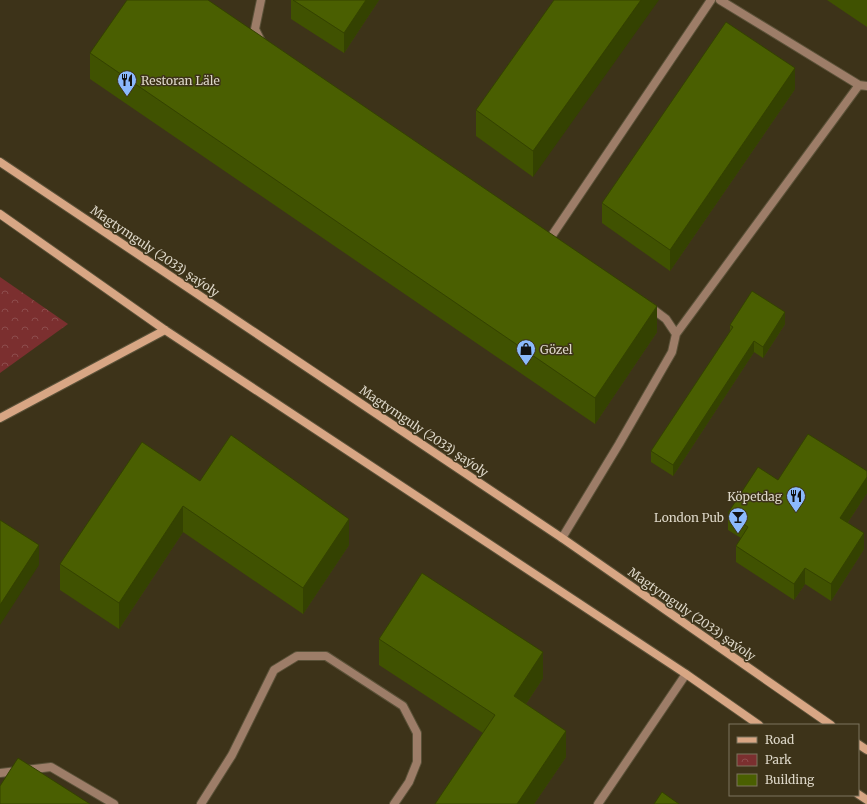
<svg xmlns="http://www.w3.org/2000/svg" width="867" height="804" font-family="Merriweather,serif">
  <style>
    .park { fill: url(#park-crowns) }
    .lines { fill: none; stroke-linecap: round; stroke-linejoin: round }
    .lane-casing { stroke: #5a5138; stroke-width: 10 }
    .street-casing { stroke: #5a5138; stroke-width: 10 }
    .secondary-casing { stroke: #5a5138; stroke-width: 10 }
    .lane { stroke: #9d7d68; stroke-width: 8 }
    .street { stroke: #9d7d68; stroke-width: 8 }
    .secondary { stroke: #d8a684; stroke-width: 8 }
    .wall { fill: #405201 }
    .shaded-wall { fill: #344201 }
    .building { fill: #4a5f01; stroke: #344201 }
    .labels { text-anchor: middle; dominant-baseline: central; stroke-width: 3; stroke-linejoin: round; paint-order: stroke }
    .poi-label { font-size: 12px; fill: #ddd7c8; stroke: #3d3319; text-anchor: start }
    .street-label { font-size: 12px; fill: #ddd7c8; stroke: #3d3319 }
  </style>
  <defs>
    <pattern id="park-crowns" width="20" height="18" patternUnits="userSpaceOnUse"><rect width="20" height="18" fill="#7b2f2f"/><path d="M2 6a3 3 0 1 1 6 0M12 15a3 3 0 1 1 6 0" fill="none" stroke="#8d4c4c"/></pattern>
  </defs>
  <rect width="100%" height="100%" fill="#3d3319"/>
  <path class="park" d="M0,277L68,324L0,373Z"/>
  <g class="lines">
    <g class="lane-casing">
      <path id="lane" d="M720,0L859,85L867,86
        M261,41L255,29L261,0
        M551,237L711,0
        M676,334L859,85
        M562,538L619,444L672,352L676,334L666,319L650,307
        M0,773L51,767L114,804
        M201,804L232,755L274,670L297,656H326L403,706L417,733V762L409,782L394,804"/>
    </g>
    <g class="street-casing">
      <path id="street" d="M598,804L686,674"/>
    </g>
    <g class="secondary-casing">
      <path id="secondary" d="M0,162L562,538L831,725
        M0,214L165,330L686,674L759,725
        M0,418L165,330
        M858,744L867,750
        M858,794L867,800"/>
    </g>
    <use href="#lane" class="lane"/>
    <use href="#street" class="street"/>
    <use href="#secondary" class="secondary"/>
  </g>
  <path class="wall" d="M291,0H379L344,53L291,19Z
    M554,0L533,177L476,136V110Z
    M827,0H867V27Z
    M90,53L657,332L595,424L90,79Z
    M795,89L670,271L602,223V203Z
    M785,324L763,358L754,352L673,476L651,462V451L730,332V325Z
    M867,471V493L848,522L864,549L831,601L805,584L794,600L736,562V546L741,538L728,530V513L778,480Z
    M200,481L349,545L303,614L183,532L119,629L60,590V564Z
    M379,639L543,678L526,704L566,757L534,804H435L483,733L379,665Z"/>
  <path class="shaded-wall" d="M366,0H379L344,53V33Z
    M641,0H659L533,177V151Z
    M795,68V89L670,271V250Z
    M657,306V332L595,424V398Z
    M785,312V324L763,358V347Z
    M754,341V352L673,476V465Z
    M867,477V493L840,534V518Z
    M183,506V532L119,629V603Z
    M349,519V545L303,614V588Z
    M864,533V549L831,601V584Z
    M39,545V565L0,625V605Z
    M805,568V584L794,600V584Z
    M543,652V678L514,722V696Z
    M566,731V757L534,804H517Z"/>
  <path class="building" d="M127,0H208L657,306L595,398L90,53Z
    M293,0H366L344,33Z
    M554,0H641L533,151L476,110Z
    M726,22L795,68L670,250L602,203Z
    M752,291L785,312L763,347L754,341L673,465L651,451L733,327L730,325Z
    M808,434L867,471V477L840,518L864,533L831,584L805,568L794,584L736,546L748,527L728,513L758,467L778,480Z
    M231,435L349,519L303,588L183,506L119,603L60,564L142,442L200,481Z
    M0,520L39,545L0,605Z
    M422,573L543,652L514,696L566,731L517,804H435L495,715L379,639Z
    M18,758L90,804H0V786Z
    M662,792L679,804H654Z"/>
  <defs>
    <g id="restaurant-pin" transform="scale(1)"><path d="M0 17L-7.5 6A9.5 9.5 0 1 1 7.5 6Z" fill="#8bb9fc" stroke="#3d3319"/><path d="M-5-6h1v4h1v-4h1v4h1v-4h1v5L-1.5 .5V6h-2V.5L-5-1ZM5-6V6H3V1.5H1.5Q1.5-4 5-6Z" fill="#111"/></g>
    <g id="shop-pin" transform="scale(1)"><path d="M0 17L-7.5 6A9.5 9.5 0 1 1 7.5 6Z" fill="#8bb9fc" stroke="#3d3319"/><path d="M-5-2.5h2.3a2.7 3.5 0 0 1 5.4 0H5L5.5 6h-11ZM-1.5-2.5h3a1.5 2.3 0 0 0-3 0Z" fill="#111"/></g>
    <g id="bar-pin" transform="scale(1)"><path d="M0 17L-7.5 6A9.5 9.5 0 1 1 7.5 6Z" fill="#8bb9fc" stroke="#3d3319"/><path d="M-6-5H6L.8 .8V4.5H3.5V6h-7V4.5H-.8V.8Z" fill="#111"/></g>
  </defs>
  <g fill-rule="evenodd">
    <use href="#restaurant-pin" x="127" y="80"/>
    <use href="#shop-pin" x="526" y="349"/>
    <use href="#restaurant-pin" x="796" y="496"/>
    <use href="#bar-pin" x="738" y="517"/>
  </g>
  <g class="labels">
    <g class="poi-label">
      <text x="141" y="80">Restoran Läle</text>
      <text x="540" y="349">Gözel</text>
      <text x="782" y="496" text-anchor="end">Köpetdag</text>
      <text x="724" y="517" text-anchor="end">London Pub</text>
    </g>
    <g class="street-label">
      <text transform="translate(155 251) rotate(34)">Magtymguly (2033) şaýoly</text>
      <text transform="translate(424 431) rotate(34)">Magtymguly (2033) şaýoly</text>
      <text transform="translate(692 614) rotate(35)">Magtymguly (2033) şaýoly</text>
    </g>
  </g>
  <rect x="729" y="724" width="130" height="72" fill="#3d3319" stroke="#7d755f"/>
  <rect x="737" y="737" width="20" height="6" fill="#d8a684" stroke="#7d755f"/>
  <text x="765" y="744" font-size="12" fill="#ddd7c8">Road</text>
  <rect x="737" y="754" width="20" height="12" fill="url(#park-crowns)" stroke="#7d755f"/>
  <text x="765" y="764" font-size="12" fill="#ddd7c8">Park</text>
  <rect x="737" y="774" width="20" height="12" fill="#4a5f01" stroke="#7d755f"/>
  <text x="765" y="784" font-size="12" fill="#ddd7c8">Building</text>
</svg>
